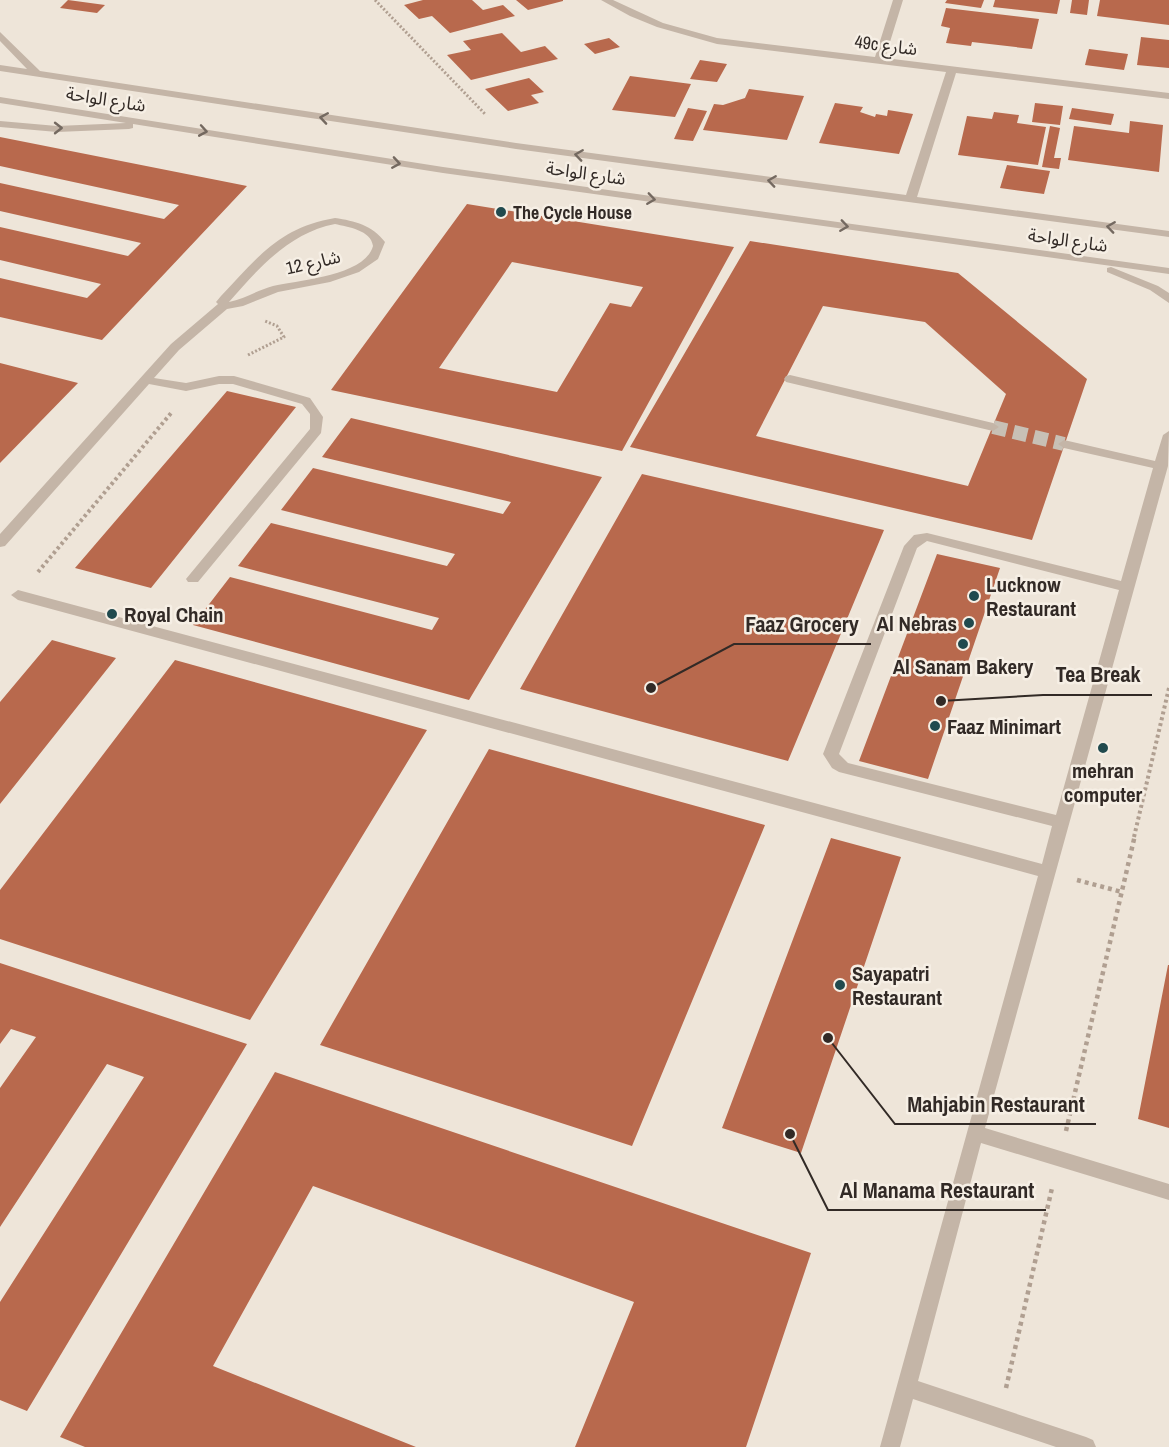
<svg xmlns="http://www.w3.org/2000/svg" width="1169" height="1447" font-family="'Archivo Narrow','Noto Sans Arabic',sans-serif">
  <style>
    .building { fill: #b8694d; fill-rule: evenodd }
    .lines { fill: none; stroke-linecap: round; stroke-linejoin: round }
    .minor-tunnel { stroke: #c8c0b5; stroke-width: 14; stroke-dasharray: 14 7; stroke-linecap: butt }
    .path-far2 { stroke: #b09f91; stroke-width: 3; stroke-dasharray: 2 2; stroke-linecap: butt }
    .path-far1 { stroke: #b09f91; stroke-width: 4; stroke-dasharray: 3 3; stroke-linecap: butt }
    .path { stroke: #b09f91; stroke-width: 4.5; stroke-dasharray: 4 4; stroke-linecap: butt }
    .minor { fill: #c4b5a7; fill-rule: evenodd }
    .oneway { stroke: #746960 }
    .poi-dot { fill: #214a4e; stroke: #f6efe5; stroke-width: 2 }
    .labels { text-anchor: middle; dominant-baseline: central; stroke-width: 5; stroke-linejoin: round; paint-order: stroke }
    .far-street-label { font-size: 18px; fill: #322a26; stroke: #f6efe5 }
    .far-poi-label { font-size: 18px; font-weight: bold; fill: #322a26; stroke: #f6efe5; text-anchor: start }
    .poi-label { font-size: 21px; font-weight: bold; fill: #322a26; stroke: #f6efe5; text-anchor: start }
    .leader { fill: none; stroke: #322a26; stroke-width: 2 }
    .callout-dot { fill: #322a26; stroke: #f6efe5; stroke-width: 2 }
    .callout-label { font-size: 22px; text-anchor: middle; font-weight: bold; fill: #322a26; stroke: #f6efe5; stroke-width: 5; stroke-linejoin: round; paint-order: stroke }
  </style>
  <rect width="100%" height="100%" fill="#eee5d9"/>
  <path class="building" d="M68,0L105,5L97,13L60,8Z
    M423,0H472L483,10L503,5L515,16L450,33L432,16L419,19L404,5Z
    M516,0H563V1L528,10Z
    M947,0H984L981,8L945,3Z
    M995,0H1060L1057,14L993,7Z
    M1072,0H1089L1087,15L1070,13Z
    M1100,0H1169V25L1097,16Z
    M946,8L1039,19L1032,49L972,42L971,46L946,43L950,28L941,26Z
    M502,33L521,52L545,46L558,59L471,80L447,55L471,50L463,41Z
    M1141,37L1169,40V68L1137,65Z
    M609,38L620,47L595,54L584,44Z
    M1089,49L1128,54L1124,70L1085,65Z
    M700,60L727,64L717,82L690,79Z
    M630,76L691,84L675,117L612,110Z
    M529,78L544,92L531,95L539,103L508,111L485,89Z
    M749,89L804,96L787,140L703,130L714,104L723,105L745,98Z
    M835,103L863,107L860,112L875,117L876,114L887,116L888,110L913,114L899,154L819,143Z
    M1035,103L1063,106L1060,125L1032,122Z
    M688,108L707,111L693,141L674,139Z
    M1072,108L1114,114L1111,125L1069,119Z
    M994,112L1019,115L1017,123L1046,127L1038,165L958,155L967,116L992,119Z
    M1130,121L1163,125L1159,172L1068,160L1074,126L1129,133Z
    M1050,126L1060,128L1054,158H1061L1059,169L1042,167Z
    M0,137L247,186L102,340L0,317V278L87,298L101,284L0,260V227L128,256L141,243L0,211V183L164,219L179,205L0,166Z
    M1007,165L1050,171L1044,194L1000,188Z
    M467,204L734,247L622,451L331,390ZM512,262L643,287L631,307L610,303L557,392L439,368Z
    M750,241L958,273L1087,379L1032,540L630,447ZM823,306L925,322L1006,394L968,486L756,436Z
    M0,363L78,383L0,463Z
    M227,391L296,407L151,588L75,568Z
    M351,418L602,477L469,700L193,625L230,577L432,630L439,618L238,566L271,523L447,566L455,554L281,510L313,468L503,514L511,502L322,457Z
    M642,474L884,530L788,761L520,689Z
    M937,554L1000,568L928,779L859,761Z
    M52,640L116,658L0,804V702Z
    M175,660L427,730L250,1020L0,939V890Z
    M489,749L765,825L632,1146L320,1045Z
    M831,838L901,857L801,1153L722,1128Z
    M0,963L247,1044L27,1411L0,1400V1302L144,1077L107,1064L0,1227V1088L36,1037L11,1029L0,1044Z
    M1168,965H1169V1128L1138,1119Z
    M275,1072L811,1253L746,1447H575L634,1302L313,1186L213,1366L416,1447H85L60,1437Z"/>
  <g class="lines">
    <path class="minor-tunnel" d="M993,427L1064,444"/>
    <path class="path-far2" d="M375,0L486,115
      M248,355L284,337L277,326L265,321"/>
    <path class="path-far1" d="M38,572L172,412
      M1134,837L1169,688"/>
    <path class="path" d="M1077,880L1122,892
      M1066,1131L1135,835
      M1006,1388L1052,1188"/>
    <path class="minor" d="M601,0H613L663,23L717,38L875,57L893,0H903L885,58L1169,93V99L956,73L917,197L1169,231V237L516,149L0,71V65L27,69L0,41V32L40,71L516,143L906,195L946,72L717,44L657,27L630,16Z
      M0,97L443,167L1169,268V274L443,173L133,124V128L129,129L57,132L0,127V121L57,126L126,123L0,103Z
      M335,218C355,221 372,225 385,242L378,259L359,272L330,282L278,292L243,306L227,309L179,350L154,378L186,383L219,376H234L310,398L323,417L321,433L198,582H188L186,579L310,429V414L302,404L233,384H219L186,391L149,384L5,546L0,547V534L171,344L218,304L216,302L221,296C257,258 280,227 335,218ZM335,224C348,227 371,230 373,246C365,276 299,280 273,286C258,290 244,299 229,302C259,268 289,233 335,224Z
      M1111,267L1158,286L1169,293V303L1150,290L1107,272V268Z
      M790,375L993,423L999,427L993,431L786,382L784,379L786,376Z
      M1169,431L1168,466L985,1128L1169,1184V1200L981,1143L918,1381L1086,1437L1093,1440L1096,1447H1056L913,1399L900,1447H880L1038,876L18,600L11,595L18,590L1042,864L1052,826L839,772L832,768L823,754L904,546L914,535L927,533L1121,581L1153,468L1064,448L1058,444L1064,440L1155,461L1163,435ZM927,541L1119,590L1056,815L848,763L839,754L917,548Z"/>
  </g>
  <defs><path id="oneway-chevron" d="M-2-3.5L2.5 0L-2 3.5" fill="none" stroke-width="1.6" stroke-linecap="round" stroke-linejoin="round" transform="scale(1.5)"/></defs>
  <g class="oneway">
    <use href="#oneway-chevron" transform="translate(324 118) rotate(-171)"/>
    <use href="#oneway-chevron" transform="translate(58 128)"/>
    <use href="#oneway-chevron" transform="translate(203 131) rotate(10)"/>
    <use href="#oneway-chevron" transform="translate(579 155) rotate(-172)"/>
    <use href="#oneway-chevron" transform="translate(396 163) rotate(9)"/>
    <use href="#oneway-chevron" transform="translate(772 181) rotate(-172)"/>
    <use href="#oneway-chevron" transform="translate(651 199) rotate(8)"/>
    <use href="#oneway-chevron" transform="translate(844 226) rotate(8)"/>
    <use href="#oneway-chevron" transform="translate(1111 227) rotate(-172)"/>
  </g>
  <g class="poi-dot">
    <circle cx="501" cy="212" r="6"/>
    <circle cx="974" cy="596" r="6"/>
    <circle cx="112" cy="614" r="6"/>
    <circle cx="969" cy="623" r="6"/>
    <circle cx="963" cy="644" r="6"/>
    <circle cx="935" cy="726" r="6"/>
    <circle cx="1103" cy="748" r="6"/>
    <circle cx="840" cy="985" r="6"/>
  </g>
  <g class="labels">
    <g class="far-street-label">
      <text transform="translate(886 45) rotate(7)">49c شارع</text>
      <text transform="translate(106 99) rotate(9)">شارع الواحة</text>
      <text transform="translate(586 173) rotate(8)">شارع الواحة</text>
      <text transform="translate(1068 240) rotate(8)">شارع الواحة</text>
      <text transform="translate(313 262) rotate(-13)">شارع 12</text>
    </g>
    <g class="far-poi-label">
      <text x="513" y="212">The Cycle House</text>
    </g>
    <g class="poi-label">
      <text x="986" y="584">Lucknow<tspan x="986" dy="24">Restaurant</tspan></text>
      <text x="124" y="614">Royal Chain</text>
      <text x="957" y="623" text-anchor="end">Al Nebras</text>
      <text x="963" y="666" text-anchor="middle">Al Sanam Bakery</text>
      <text x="947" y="726">Faaz Minimart</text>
      <text x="1103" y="770" text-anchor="middle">mehran<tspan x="1103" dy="24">computer</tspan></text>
      <text x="852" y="973">Sayapatri<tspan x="852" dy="24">Restaurant</tspan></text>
    </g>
  </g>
  <path class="leader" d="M651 688L734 644H871M941 701L1043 695H1152M828 1038L895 1124H1096M790 1134L828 1210H1046"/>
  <g class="callout-dot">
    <circle cx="651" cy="688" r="6"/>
    <circle cx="941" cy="701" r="6"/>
    <circle cx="828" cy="1038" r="6"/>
    <circle cx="790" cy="1134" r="6"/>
  </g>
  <g class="callout-label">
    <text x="802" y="632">Faaz Grocery</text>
    <text x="1098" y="682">Tea Break</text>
    <text x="996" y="1112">Mahjabin Restaurant</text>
    <text x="937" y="1198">Al Manama Restaurant</text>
  </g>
</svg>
